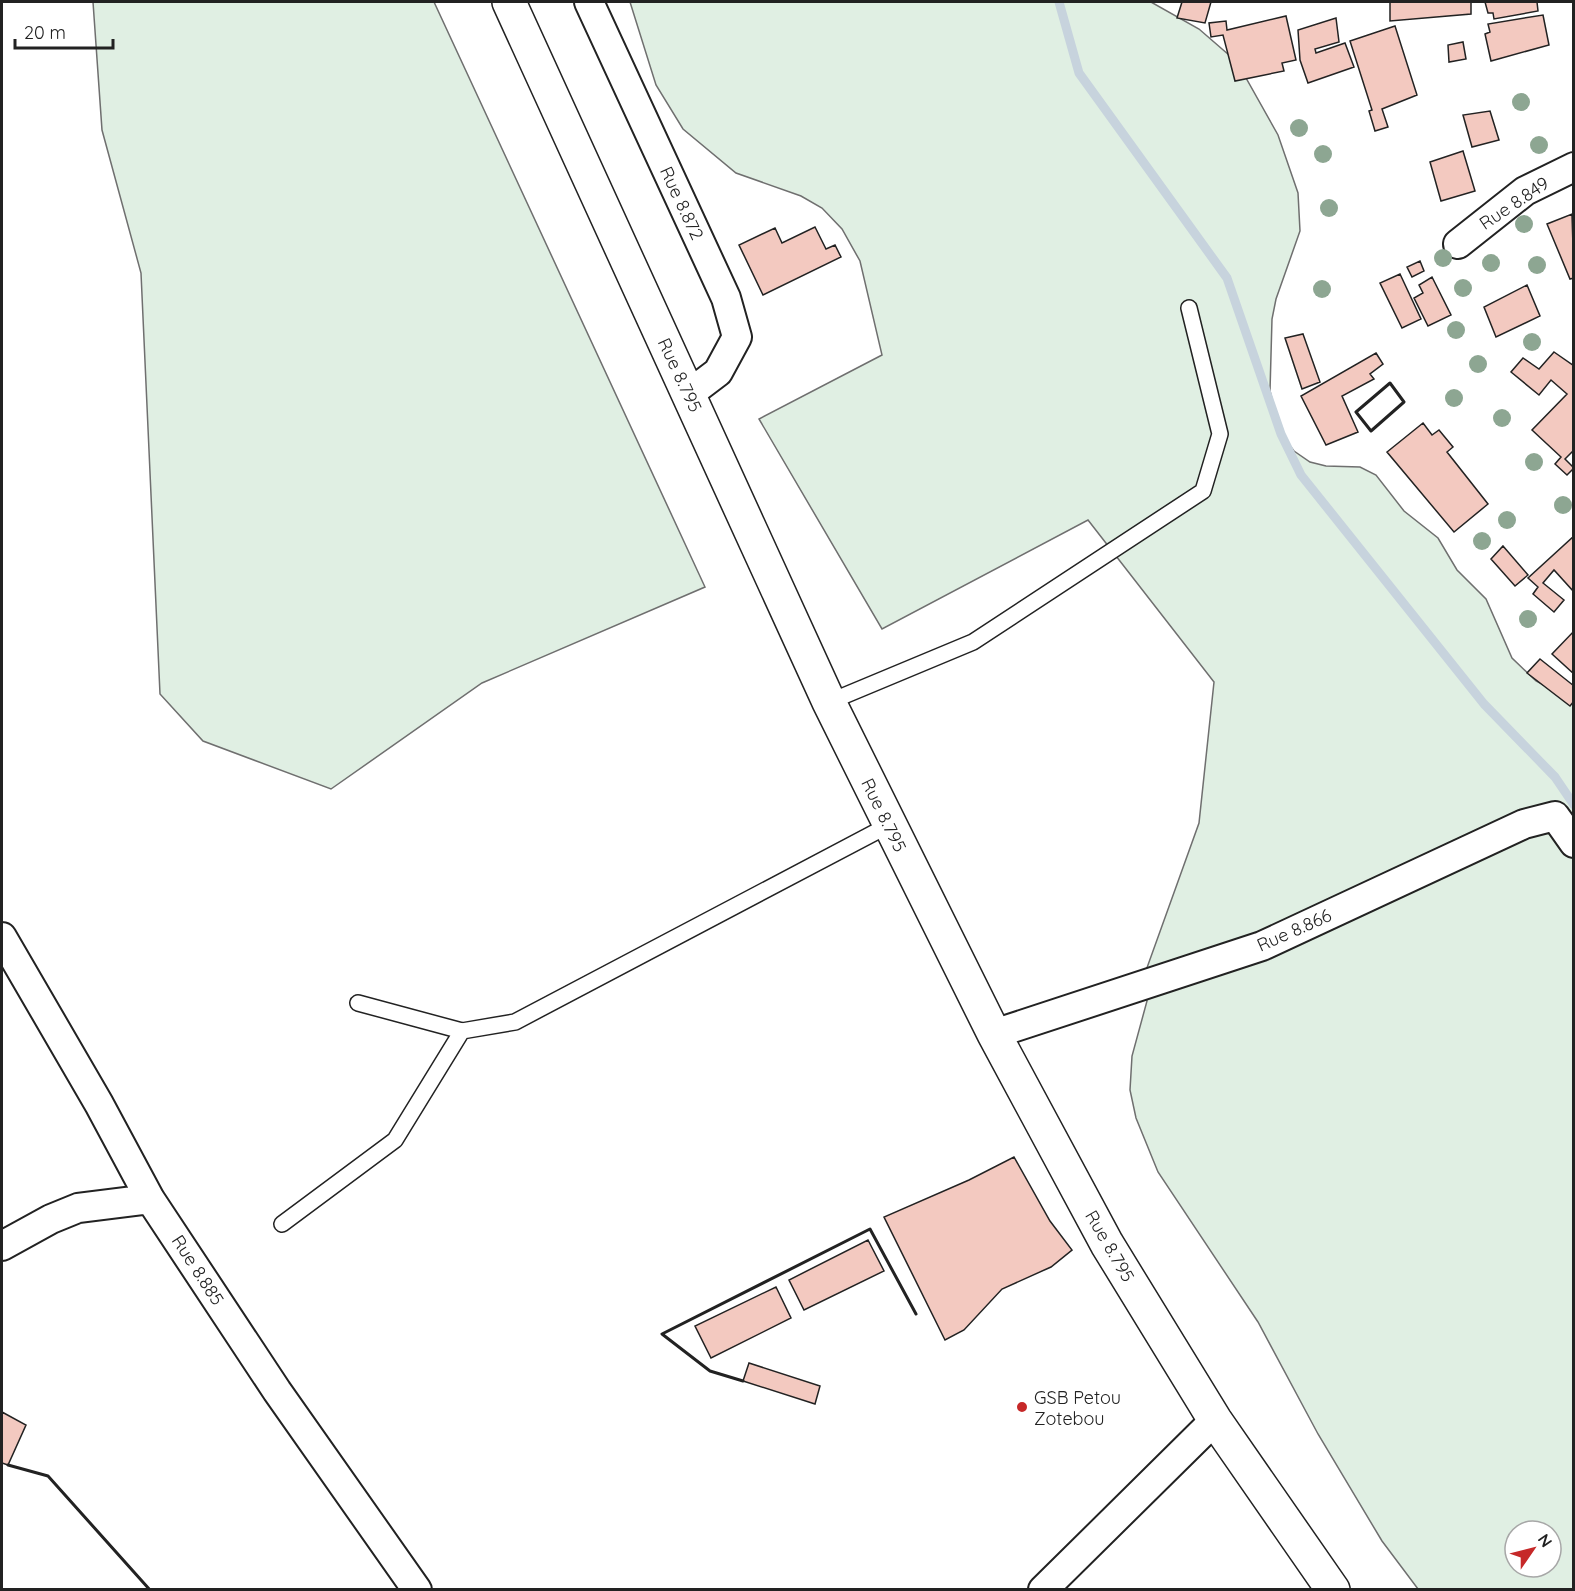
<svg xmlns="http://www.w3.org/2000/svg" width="1575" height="1591" font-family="Quicksand,sans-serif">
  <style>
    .green { fill: #e0efe3; stroke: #6f6f6f; stroke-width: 1.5; fill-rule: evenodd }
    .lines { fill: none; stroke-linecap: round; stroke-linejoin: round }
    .stream { stroke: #c7d3dd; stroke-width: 9 }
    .building { fill: #f3c9c0; stroke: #222; stroke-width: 1.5 }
    .lane-casing { stroke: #222; stroke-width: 18 }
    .street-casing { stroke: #222; stroke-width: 32 }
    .highway-casing { stroke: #222; stroke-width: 36 }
    .lane { stroke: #fff; stroke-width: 15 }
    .street { stroke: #fff; stroke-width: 28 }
    .highway { stroke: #fff; stroke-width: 33 }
    .wall { stroke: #222; stroke-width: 3 }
    .tree { fill: #8da692 }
    .poi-dot { fill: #c62828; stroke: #fff; stroke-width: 2 }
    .labels { text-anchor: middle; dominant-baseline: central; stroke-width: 4.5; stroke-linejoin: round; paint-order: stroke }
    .street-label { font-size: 18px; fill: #222; stroke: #fff }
    .poi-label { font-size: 18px; fill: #222; stroke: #fff; text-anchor: start }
  </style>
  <rect width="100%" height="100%" fill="#fff"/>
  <path class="green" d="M93,2H434L705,587L482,683L331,789L203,741L160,694L141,273L102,130Z
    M630,2H1151L1199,29L1237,62L1278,135L1298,193L1300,231L1276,299L1272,319L1270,391L1281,434L1294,451L1310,462L1326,466L1360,467L1376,475L1404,511L1438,538L1457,570L1486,599L1512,658L1536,681L1573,701V1589H1418L1382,1541L1318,1434L1258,1322L1158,1172L1136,1118L1130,1090L1132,1056L1147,1001L1144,976L1199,823L1214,682L1088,520L882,629L759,419L882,355L860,261L842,229L822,208L801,196L736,173L683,129L656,85ZM1515,1531H1551V1567H1515Z"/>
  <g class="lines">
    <path class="stream" d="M1059,2L1079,73L1227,278L1281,434L1301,475L1484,704L1555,777L1574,805"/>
  </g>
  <path class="building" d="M1182,2H1211L1205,23L1177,18Z
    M1390,2H1471V14L1390,21Z
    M1485,2H1537L1538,11L1494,19L1493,13H1488Z
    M1543,15L1549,45L1491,61L1485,34L1490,32L1488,24Z
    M1286,16L1296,60L1282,63L1284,71L1235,81L1223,35L1211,37L1209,23L1226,21L1227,30Z
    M1336,18L1339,42L1315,49L1316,53L1345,43L1354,67L1308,83L1300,60L1298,30Z
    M1395,26L1417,95L1382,109L1388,127L1375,131L1369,111L1372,110L1350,41Z
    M1463,42L1466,59L1449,62L1448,45Z
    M1490,111L1499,140L1472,147L1463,115Z
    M1463,151L1475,191L1441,201L1430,162Z
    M1572,214L1574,278L1570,279L1547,224Z
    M815,227L826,249L835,245L841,257L763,295L739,245L775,228L782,243Z
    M1420,261L1424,271L1412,277L1407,267Z
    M1400,274L1421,319L1402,328L1380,283Z
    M1432,277L1451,315L1428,326L1414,298L1423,293L1419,285Z
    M1527,285L1540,316L1496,337L1484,307Z
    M1303,334L1320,382L1302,389L1285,338Z
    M1554,352L1574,366V450L1565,459L1574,468L1567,475L1555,464L1561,457L1532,430L1567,394L1551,380L1539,395L1511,372L1523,358L1539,369Z
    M1376,353L1383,364L1370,374L1374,379L1342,396L1358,432L1326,445L1301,396Z
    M1423,423L1432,435L1439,430L1453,447L1447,452L1488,504L1454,532L1387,452Z
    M1574,536V592L1554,570L1543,583L1564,600L1554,612L1533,594L1538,587L1528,578Z
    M1503,546L1528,575L1515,586L1491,559Z
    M1574,631V674L1552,654Z
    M1540,659L1574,686V701L1570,706L1527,673Z
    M1014,1157L1050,1221L1072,1250L1051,1267L1002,1289L964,1330L945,1340L884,1217L969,1180Z
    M868,1240L884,1271L804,1310L789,1280Z
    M776,1287L791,1318L711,1358L695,1326Z
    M749,1363L820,1386L815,1404L743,1381Z
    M2,1412L26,1425L8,1465L2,1463Z"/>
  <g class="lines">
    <g class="lane-casing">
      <path id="lane" d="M829,702L973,642L1203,491L1220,434L1189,308
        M358,1003L462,1031L515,1022L889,825
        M282,1224L395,1140L462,1031"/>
    </g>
    <g class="street-casing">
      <path id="street" d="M589,2L726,298L737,337L718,372L689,394
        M1458,244L1525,191L1574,167
        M2,937L99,1104L150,1199L277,1391L417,1590
        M994,1034L1262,946L1524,824L1555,816L1574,843
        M2,1246L51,1219L78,1208L150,1199
        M1043,1590L1215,1420"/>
    </g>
    <g class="highway-casing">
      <path id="highway" d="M509,2L829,702L994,1034L1107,1244L1215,1420L1333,1590"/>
    </g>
    <use href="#lane" class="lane"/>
    <use href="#street" class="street"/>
    <use href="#highway" class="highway"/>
    <path class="wall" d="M1390,383L1404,402L1371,431L1356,412Z
      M743,1381L710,1371L662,1334L870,1229L916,1314
      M8,1465L48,1476L150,1590"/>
  </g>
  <g class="tree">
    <circle cx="1521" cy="102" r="9"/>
    <circle cx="1299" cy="128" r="9"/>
    <circle cx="1539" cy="145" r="9"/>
    <circle cx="1323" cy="154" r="9"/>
    <circle cx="1329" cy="208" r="9"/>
    <circle cx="1524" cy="224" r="9"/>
    <circle cx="1443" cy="258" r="9"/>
    <circle cx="1491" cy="263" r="9"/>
    <circle cx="1537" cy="265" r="9"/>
    <circle cx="1463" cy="288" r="9"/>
    <circle cx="1322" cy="289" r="9"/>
    <circle cx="1456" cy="330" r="9"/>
    <circle cx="1532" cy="342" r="9"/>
    <circle cx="1478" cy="364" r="9"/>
    <circle cx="1454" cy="398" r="9"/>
    <circle cx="1502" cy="418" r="9"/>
    <circle cx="1534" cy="462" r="9"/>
    <circle cx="1563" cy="505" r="9"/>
    <circle cx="1507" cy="520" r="9"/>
    <circle cx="1482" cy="541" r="9"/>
    <circle cx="1528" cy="619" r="9"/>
  </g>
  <circle class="poi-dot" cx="1022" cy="1407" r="6"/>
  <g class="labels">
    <g class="street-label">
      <text transform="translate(682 203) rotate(65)">Rue 8.872</text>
      <text transform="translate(1514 203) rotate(-34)">Rue 8.849</text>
      <text transform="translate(680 375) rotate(65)">Rue 8.795</text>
      <text transform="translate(884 815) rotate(64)">Rue 8.795</text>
      <text transform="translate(1294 930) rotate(-24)">Rue 8.866</text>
      <text transform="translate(1110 1246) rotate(60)">Rue 8.795</text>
      <text transform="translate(198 1270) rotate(57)">Rue 8.885</text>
    </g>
    <g class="poi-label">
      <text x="1034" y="1397">GSB Petou<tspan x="1034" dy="21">Zotebou</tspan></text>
    </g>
  </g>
  <rect width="1575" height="1591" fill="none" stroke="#222222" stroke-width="6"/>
  <g transform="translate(1533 1549) rotate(55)"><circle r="28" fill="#ffffff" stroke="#a7a7a7" stroke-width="1.5"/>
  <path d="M0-4.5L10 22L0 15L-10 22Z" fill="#c62828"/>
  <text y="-9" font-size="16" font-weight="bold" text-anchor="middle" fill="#222222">N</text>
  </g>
  <path d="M15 39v9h98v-9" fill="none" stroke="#222222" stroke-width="3"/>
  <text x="24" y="39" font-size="18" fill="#222222" stroke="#ffffff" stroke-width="4.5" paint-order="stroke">20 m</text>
</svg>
